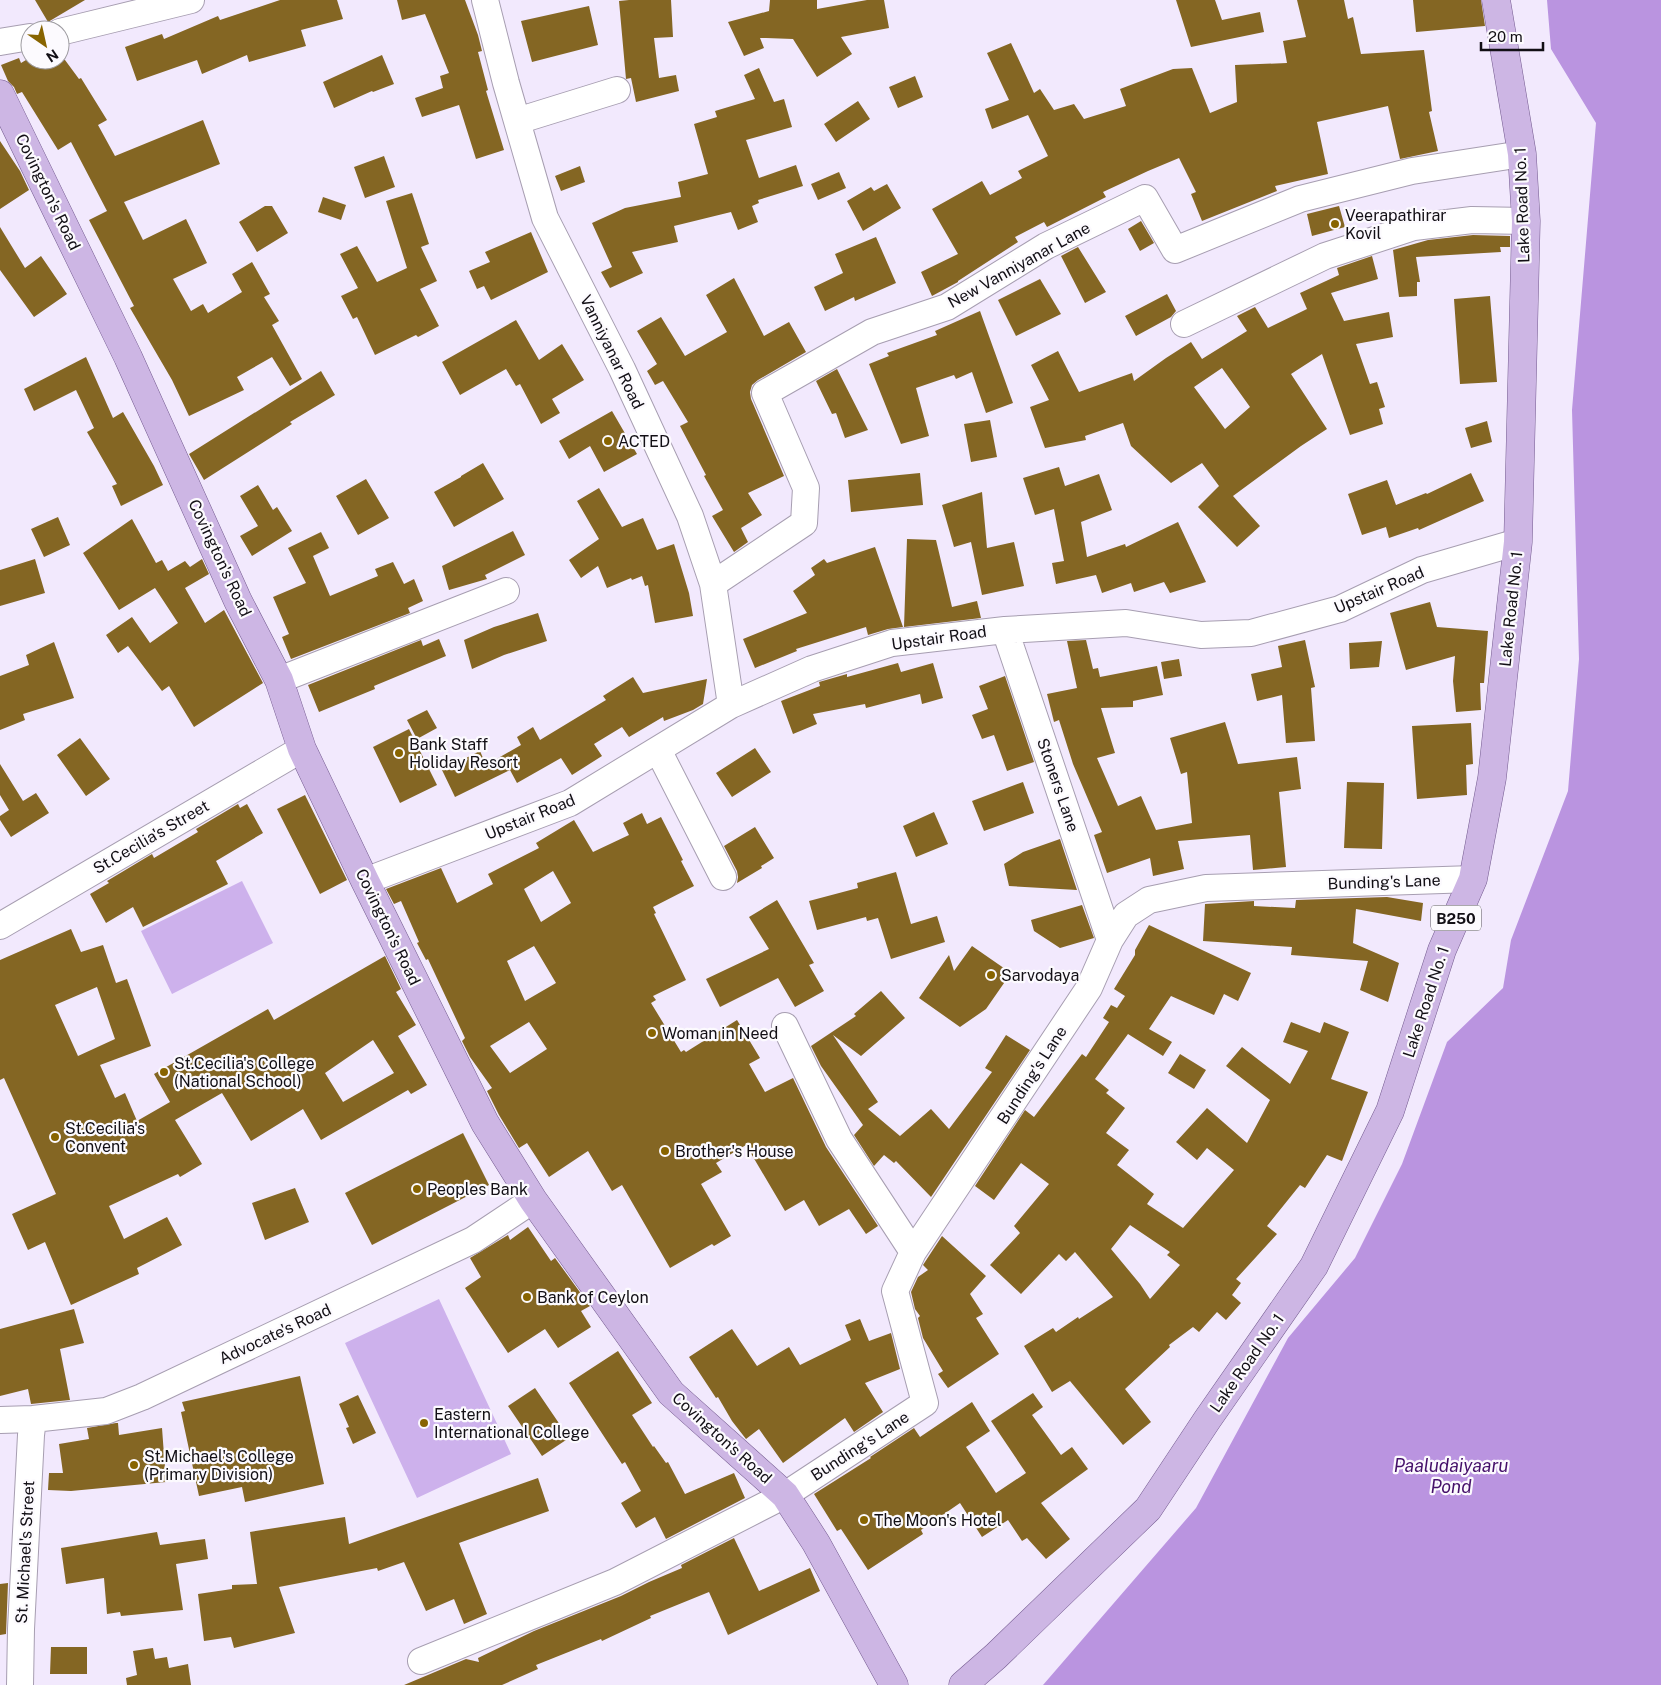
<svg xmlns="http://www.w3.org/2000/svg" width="1661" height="1685" font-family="'Public Sans',sans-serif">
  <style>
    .green { fill: #cdb1ec }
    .water { fill: #ba94e0 }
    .building { fill: #846623; fill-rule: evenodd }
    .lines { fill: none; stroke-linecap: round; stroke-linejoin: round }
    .minor-casing { stroke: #a79eb1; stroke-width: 28 }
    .major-casing { stroke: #755c90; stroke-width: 29 }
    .minor { stroke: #fff; stroke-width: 26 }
    .major { stroke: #cdb6e4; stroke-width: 28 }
    .poi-dot { fill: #886400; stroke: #fcfafe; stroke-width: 2 }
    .labels { text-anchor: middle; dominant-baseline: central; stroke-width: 4.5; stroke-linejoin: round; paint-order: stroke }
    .shield { fill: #fcfafe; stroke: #58565b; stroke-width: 1 }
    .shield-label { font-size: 15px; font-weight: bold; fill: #120f15 }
    .street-label { font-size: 16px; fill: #120f15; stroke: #fcfafe }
    .poi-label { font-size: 16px; fill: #120f15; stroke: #fcfafe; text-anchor: start }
    .water-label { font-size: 18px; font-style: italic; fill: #45106a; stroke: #fcfafe }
  </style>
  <rect width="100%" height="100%" fill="#f2e9fd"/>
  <path class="green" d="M242,881L273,943L172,994L141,931Z
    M439,1299L511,1454L417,1498L345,1343Z"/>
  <path class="water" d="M1547,0H1661V1685H1043L1196,1508L1288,1338L1355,1258L1402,1164L1447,1042L1503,988L1511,940L1568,791L1579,659L1572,410L1596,123L1551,49Z"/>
  <path class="building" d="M35,0H85L48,22Z
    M280,0H337L343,19L301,30L306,46L249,62L247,55L202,74L197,60L137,81L125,47L162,34L164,39L218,16L220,20Z
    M397,0H465L478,35L482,51L478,52L488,90L486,91L504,150L476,159L459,105L422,117L415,98L443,88L440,76L449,73L425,14L402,20Z
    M629,0H671L673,37L654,38L659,78L676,75L679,91L636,102L631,78L626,79L619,1Z
    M770,0H817V9L867,0H884L889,28L841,37L852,54L817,77L793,39L766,38L765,37L766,38H760L764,48L744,56L728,22L769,11Z
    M1176,0H1215L1222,20L1260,12L1264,32L1191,47Z
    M1297,0H1344L1348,19L1353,17L1361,54L1424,50L1432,111L1429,112L1438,151L1400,159L1388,106L1317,122L1328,174L1275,186L1277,191L1202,221L1191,194L1196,192L1179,158L1148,171L1103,192L1106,197L1047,227L1044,222L1015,237L1018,242L958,281V282L932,296L921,272L958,254L932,209L982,181L990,195L1022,178L1018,171L1048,156L1028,115L992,129L985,109L1009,100L987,53L1011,43L1034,93L1040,89L1054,110L1074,104L1084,119L1126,106L1120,89L1173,69L1192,68L1210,113L1237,102L1235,65L1287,63L1283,41L1306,37Z
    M1413,0H1481L1485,26L1416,32Z
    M589,6L598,45L532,62L521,21Z
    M382,55L394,84L373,92L372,91L334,108L323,82Z
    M19,58L21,63L26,60H65L79,79L81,78L107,120L98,125L115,156L203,120L220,164L124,202L143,240L186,219L207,263L173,279L191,311L203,304L208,313L242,292L232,274L252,262L270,294L264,297L279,321L272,325L302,379L290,386L272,357L237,377L244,390L189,416L172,380L130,308L134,306L89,220L107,211L71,142L58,150L22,92L17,94L14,87L8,81L1,65Z
    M759,68L774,102L784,99L792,127L746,140L759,178L796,165L803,186L758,200L759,203L752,206L758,222L738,230L731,212L674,226L678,242L632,252L643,273L610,288L601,272L612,267L592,223L625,208L681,197L678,182L708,174L694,124L717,117L715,111L755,99L744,75Z
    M915,76L923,97L898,108L889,87Z
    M858,101L870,119L836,142L824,124Z
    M0,141L20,171L29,190L0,209Z
    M384,156L395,187L365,198L354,167Z
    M580,166L585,182L561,191L555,176Z
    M839,172L846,188L818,200L811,184Z
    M887,184L901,208L863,231L847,201L871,187L874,191Z
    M412,193L429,244L421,247L437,281L420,289L439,326L418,337L416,335L375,355L357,317L353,319L341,296L358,288L340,254L357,246L377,282L407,268L386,201Z
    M323,197L346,205L341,220L318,212Z
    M265,206H272L288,233L257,252L239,222Z
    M1339,206L1345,227L1312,236L1307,214Z
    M1141,221L1154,243L1140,251L1128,229Z
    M0,227L25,268L41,256L67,294L34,317L0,270Z
    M531,232L548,272L491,300L484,286L477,289L469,271L490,262L485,252Z
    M1473,235L1510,236V247H1500L1501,252L1416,257L1420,282H1417V296L1399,297L1393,250L1428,240Z
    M876,237L896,283L855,301L854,297L825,311L814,287L843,273L835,254Z
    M1078,247L1106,292L1085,303L1061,256Z
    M1372,256L1378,279L1331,293L1344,321L1389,312L1393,337L1356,344L1370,384L1377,382L1385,407L1379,409L1383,424L1350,435L1322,354L1291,374L1327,429L1301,446L1233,496L1260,526L1237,547L1198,507L1219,486L1202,463L1171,483L1131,446L1123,423L1085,436L1086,440L1045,448L1030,407L1049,400L1031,365L1058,351L1079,392L1132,373L1134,381L1166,358L1191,342L1202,359L1247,331L1237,316L1255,307L1268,328L1307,309L1300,293L1339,275L1337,268ZM1222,368L1250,407L1225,429L1194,387Z
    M734,278L764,336L789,322L806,352L758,380L752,385L750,392L751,399L784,476L748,493L762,515L741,528L748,542L734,552L712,516L723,510L704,476L706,475L680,426L688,422L663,381L655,385L647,371L657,364L637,331L661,317L685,356L727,332L706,295Z
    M1040,279L1061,314L1016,336L998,300Z
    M1167,294L1176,311L1171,317L1136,336L1125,316Z
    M1490,296L1497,382L1460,384L1454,299Z
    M980,311L1013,403L986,413L972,372L956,379L954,375L916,388L929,436L901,444L869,364L889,356L887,353L937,335L935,331Z
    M516,320L539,360L562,344L584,380L552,399L560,413L541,424L520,384L516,386L506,369L460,395L442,362Z
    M86,357L113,418L123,412L154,466L163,485L121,506L112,486L117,484L87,432L94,428L76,390L34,411L24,389Z
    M837,369L868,430L845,438L836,413L832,414L816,381Z
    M321,371L335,395L290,422L292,424L204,480L189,454Z
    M612,411L637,454L604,472L590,446L569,459L559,441Z
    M990,420L997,457L971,462L964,424Z
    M1487,421L1492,442L1471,448L1465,428Z
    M483,463L504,499L454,527L434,492L461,477V476Z
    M1059,467L1065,486L1099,474L1112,510L1081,522L1087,557L1125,544L1126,547L1178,522L1206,582L1170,593L1164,582L1134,592L1131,583L1102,593L1096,575L1056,584L1052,563L1064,561L1054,509L1035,515L1023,478Z
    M920,473L923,505L851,512L848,480Z
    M1471,473L1484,501L1419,530L1418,528L1389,538L1386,527L1362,535L1348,494L1387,480L1396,505L1426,493L1427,494Z
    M366,479L389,518L358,535L336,496Z
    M258,485L273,510L277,507L292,531L252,556L240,536L258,526L240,496Z
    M599,488L622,527L643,518L657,550L674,544L689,593L693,616L655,623L648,585L645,586L642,576L632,580L631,578L607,588L598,566L581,578L569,560L599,539L577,501Z
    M982,492L987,548L1014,542L1024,586L982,595L971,542L954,547L942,505Z
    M58,517L70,545L44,557L31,529Z
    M132,519L156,563L162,560L168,571L185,561L190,567L202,559L209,574L185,588L205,623L224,610L263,683L194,727L169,686L162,691L128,646L118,653L106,635L132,617L150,643L178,623L155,588L119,610L83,553Z
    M513,531L525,555L485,575L487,579L449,590L442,566Z
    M321,532L329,548L313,556L330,596L378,576L375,569L393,562L404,584L414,579L423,601L408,608L410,613L291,659L282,637L289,634L273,597L306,583L288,548Z
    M907,539L936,540L952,607L977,601L981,618L904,627Z
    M875,547L903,627L888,629L868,635L866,627L796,649L797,651L755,668L743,639L807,613L793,591L815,575L811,568L824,559L827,563Z
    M35,559L45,593L0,606V570Z
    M1430,602L1437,627L1488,631L1484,683H1480L1481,710L1456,712L1453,681L1455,656L1406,670L1390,613Z
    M538,613L547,641L504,655L472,669L464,640L494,627Z
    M439,639L446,656L374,686L375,689L319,712L308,685L421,640L423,646Z
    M1086,640L1093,669L1098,668L1100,677L1157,666L1163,695L1133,701V707L1101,708L1115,753L1097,758L1118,806L1141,796L1156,830L1192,823L1187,772L1181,774L1170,738L1225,722L1238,764L1297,757L1301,789L1279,792L1286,867L1253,870L1250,835L1178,841L1184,869L1153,876L1150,858L1107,873L1094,835L1102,832L1073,764L1059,720L1054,722L1047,694L1077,688L1067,641Z
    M1305,640L1315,687L1311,688L1315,741L1286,743L1282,695L1257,701L1251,674L1282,667L1278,646Z
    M1382,641L1379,667L1350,669L1349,643Z
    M54,642L74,698L23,714L25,720L0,730V676L29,665L26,655Z
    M1179,659L1182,676L1164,679L1161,662Z
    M898,663L901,672L933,663L943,698L922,704L920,694L866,708L865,704L813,714L817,724L793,734L781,701L820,686L819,682L847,674V677Z
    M1005,676L1034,762L1007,771L994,735L982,739L972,715L988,709L979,686Z
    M633,677L643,693L707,679L703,704L693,710L664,721L663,717L629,737L622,727L594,744L602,756L572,775L561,758L517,783L510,770L455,797L442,770L480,751L486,765L521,745L517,737L533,727L540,740L606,700L603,696Z
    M427,710L437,728L417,739L407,720Z
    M1471,723L1473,764L1466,765L1467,795L1417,799L1412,726Z
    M409,729L437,785L400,803L373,747Z
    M80,738L110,779L86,796L57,755Z
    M755,748L771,772L732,797L716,773Z
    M0,764L23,801L36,793L49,813L11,837L0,820V816L9,810L0,795Z
    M1023,782L1034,813L984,831L972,801Z
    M1347,782L1384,783L1382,849L1344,848Z
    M305,795L347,880L320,894L277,809Z
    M238,804L240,808L247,804L263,833L216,861L228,884L143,927L133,907L106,923L90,894L109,883L107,881L152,854L154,858L198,832L196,829Z
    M934,812L948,844L916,857L903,826Z
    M642,813L647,824L661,817L683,860L681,861L694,886L653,907L656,913L654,914L686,980L653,996L656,1000L651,1003L681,1052L684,1050L686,1052L737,1020L760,1058L749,1064L765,1092L793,1078L826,1147L878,1226L866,1234L849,1209L819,1226L804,1200L785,1211L746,1145L716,1163L722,1172L701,1184L731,1236L714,1246L712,1244L670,1268L622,1185L612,1191L588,1151L549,1177L527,1143L519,1148L499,1115L487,1091L492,1088L470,1057L462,1041L465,1038L428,959L426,960L417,943L419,942L401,901L394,904L386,889L441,868L457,903L493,884L488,874L539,848L536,843L574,820L593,852L629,835L623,823ZM553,871L571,903L541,922L524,889ZM534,946L556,983L525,1001L507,961ZM529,1022L547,1049L510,1073L490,1046Z
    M755,827L774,858L761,866L762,868L737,883L738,877L737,871L724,846Z
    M1060,839L1077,890L1009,886L1004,864L1023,852Z
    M896,872L911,924L937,916L945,942L891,959L878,918L867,921L866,917L817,930L809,901L858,888L857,883Z
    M1387,897L1423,903L1421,921L1356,909L1353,943L1399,963L1388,1002L1360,990L1368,961L1291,955L1292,947L1203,941L1205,904L1254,901V906L1295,908L1296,900Z
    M777,900L814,963L809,965L824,991L795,1007L778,978L720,1007L706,979L769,949L749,917Z
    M1082,905L1094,938L1060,948L1034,931L1031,920Z
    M1149,925L1251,973L1238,1001L1224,994L1214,1015L1171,996L1149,1029L1172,1042L1163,1056L1128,1034L1095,1079L1109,1090L1106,1093L1125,1108L1106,1133L1129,1150L1117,1165L1154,1194L1147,1204L1183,1228L1234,1170L1207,1148L1197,1160L1176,1142L1207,1108L1247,1143L1270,1100L1226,1066L1242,1047L1290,1084L1308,1051L1283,1042L1291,1022L1320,1033L1324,1022L1349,1032L1331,1079L1368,1092L1342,1161L1327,1155L1305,1188L1300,1185L1267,1226L1277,1234L1236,1279L1241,1283L1232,1295L1241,1303L1226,1320L1217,1312L1199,1332L1193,1327L1169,1345L1170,1347L1125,1389L1151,1422L1123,1445L1070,1381L1052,1392L1024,1346L1053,1328L1056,1332L1078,1317L1079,1319L1113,1297L1075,1252L1066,1261L1059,1254L1021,1294L990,1265L1020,1233L1014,1226L1049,1184L1021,1163L994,1200L975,1186L1025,1110L1034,1117L1082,1054L1086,1057L1109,1022L1103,1018L1111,1005L1117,1008L1125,996L1114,989L1135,955V950ZM1130,1225L1170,1252L1167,1255L1180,1265L1150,1299L1140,1284L1111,1249Z
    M71,929L81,952L103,945L116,983L127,979L151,1046L100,1065L115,1098L125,1093L137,1121L170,1102L154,1074L268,1009L274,1020L385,956L401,989L396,992L416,1025L398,1036L427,1085L411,1094L408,1090L321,1140L303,1109L251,1141L222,1093L175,1120L202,1164L180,1177L178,1174L109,1206L124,1239L167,1217L182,1245L137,1268L139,1274L71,1305L45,1242L28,1250L12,1214L56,1194L4,1078L0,1080V960ZM97,987L115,1039L78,1056L55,1005ZM373,1040L394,1073L343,1102L325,1073Z
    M972,946L1011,973L986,1009L960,1027L919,998L949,955L954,971Z
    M881,991L905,1018L861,1056L833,1035L878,1102L868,1109L900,1136L931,1109L949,1129L992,1072L985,1068L1006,1035L1030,1050L931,1197L896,1161L894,1163L884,1155L874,1166L854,1135L863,1125L821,1066L811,1046L856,1016L854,1014Z
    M1180,1054L1206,1070L1194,1089L1168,1073Z
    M463,1133L489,1185L372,1245L345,1193Z
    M295,1188L309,1222L265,1240L252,1203Z
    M528,1227L551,1261L555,1258L590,1306L581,1311L591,1327L558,1348L545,1329L508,1353L465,1288L481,1277L470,1258L508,1235L510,1240Z
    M942,1236L986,1276L970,1294L983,1314L976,1318L999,1354L948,1388L938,1374L943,1371L923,1338L918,1318L920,1316L915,1309L911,1292L918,1277L928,1270L923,1265Z
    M74,1309L84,1343L60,1349L70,1400L31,1404L28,1389L0,1396V1329Z
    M860,1319L869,1341L891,1333L900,1369L865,1383L883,1412L854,1432L845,1418L783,1463L759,1429L746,1439L732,1421L718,1397L716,1398L689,1357L732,1329L757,1366L789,1347L800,1365L851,1340L845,1325Z
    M618,1351L652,1403L632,1415L653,1447L654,1446L666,1463L668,1462L685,1494L734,1473L745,1498L666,1539L655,1517L636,1528L621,1503L641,1491L625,1462L622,1464L569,1383Z
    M300,1376L324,1484L245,1502L242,1487L199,1496L181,1412L185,1411L182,1402Z
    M535,1388L569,1438L542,1456L508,1406Z
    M1033,1393L1043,1407L1032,1415L1061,1455L1072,1447L1088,1469L1041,1503L1070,1539L1046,1559L1027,1538L1022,1541L1008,1520L982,1537L960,1503L921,1530L923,1534L868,1570L841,1529L837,1531L814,1494L871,1458L870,1457L914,1428L920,1437L972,1402L990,1431L966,1447L996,1493L1026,1473L991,1421Z
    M358,1395L376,1433L353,1444L346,1428L349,1427L339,1404Z
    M116,1423H118L119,1435L162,1428L166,1482L71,1491L48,1490L49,1473H63L59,1444L89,1439L87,1428Z
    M538,1478L549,1511L459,1543L487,1614L464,1624L454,1599L426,1611L404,1562L378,1571L377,1568L279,1587L295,1633L234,1648L231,1637L204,1641L198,1594L232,1589V1585L257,1584L250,1532L345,1517L349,1544Z
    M157,1532L160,1545L205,1539L208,1559L176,1564L183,1610L121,1616L120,1612L107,1614L104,1578L66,1584L61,1548Z
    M734,1538L759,1591L810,1568L820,1591L728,1635L709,1592L650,1616L651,1618L602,1641L601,1639L536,1665L538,1669L502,1685H404L466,1659L479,1662L478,1658L534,1631L621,1596L649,1582L682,1568L681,1565Z
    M8,1583L6,1634L0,1635V1584Z
    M51,1647H87V1674H50Z
    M153,1648L155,1659L167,1657L169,1668L188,1664L191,1685H127L126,1678L137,1675L133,1651Z"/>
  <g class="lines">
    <g class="minor-casing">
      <path id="minor" d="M485,0L506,83L545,218L622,369L690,516L713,584L731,705
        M60,32L191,0
        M0,42L30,37
        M517,121L617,90
        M1184,324L1325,256L1414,227L1472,220L1526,221
        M713,584L804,523L806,488L765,393L872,332L947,307L1046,246L1145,198L1175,250L1300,199L1412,171L1522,154
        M1005,630L1110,940
        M279,680L506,591
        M658,750L723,877
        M365,881L570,803L731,705L812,669L892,643L1005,630L1126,623L1201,635L1251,633L1340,609L1422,570L1518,542
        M0,926L302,749
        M785,1026L839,1139L913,1252
        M0,1420L33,1419L106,1411L142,1397L473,1240L533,1200
        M421,1661L615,1582L785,1495L925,1403L895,1291L913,1252L1089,988L1110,940L1126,915L1149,900L1206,888L1473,879
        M20,1685L21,1629L31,1435L33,1419"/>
    </g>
    <g class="major-casing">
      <path id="major" d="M0,94L128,357L238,601L279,680L302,749L365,881L485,1123L533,1200L671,1393L785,1495L816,1543L894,1685
        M963,1685L996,1656L1148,1509L1207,1420L1314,1266L1390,1111L1442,950L1473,879L1492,778L1518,542L1526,221L1522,154L1496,0"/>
    </g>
    <use href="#minor" class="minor"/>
    <use href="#major" class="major"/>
  </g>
  <g class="poi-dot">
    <circle cx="1335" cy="224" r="5"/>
    <circle cx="608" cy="441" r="5"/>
    <circle cx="399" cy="753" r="5"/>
    <circle cx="991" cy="975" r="5"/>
    <circle cx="652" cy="1033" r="5"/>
    <circle cx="164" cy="1072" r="5"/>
    <circle cx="55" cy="1137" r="5"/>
    <circle cx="665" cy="1151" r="5"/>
    <circle cx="417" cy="1189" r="5"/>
    <circle cx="527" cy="1297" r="5"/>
    <circle cx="424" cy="1423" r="5"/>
    <circle cx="134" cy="1465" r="5"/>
    <circle cx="864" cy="1520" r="5"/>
  </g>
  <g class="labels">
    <rect class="shield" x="1431" y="905.5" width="50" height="25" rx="4"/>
    <g class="shield-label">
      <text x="1456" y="918">B250</text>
    </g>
    <g class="street-label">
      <text transform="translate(48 192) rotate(64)">Covington's Road</text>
      <text transform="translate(1522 205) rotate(-92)">Lake Road No. 1</text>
      <text transform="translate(1019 265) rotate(-29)">New Vanniyanar Lane</text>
      <text transform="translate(612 352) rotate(64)">Vanniyanar Road</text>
      <text transform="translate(220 558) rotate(65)">Covington's Road</text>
      <text transform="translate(1379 590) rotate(-23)">Upstair Road</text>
      <text transform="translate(1511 609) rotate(-84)">Lake Road No. 1</text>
      <text transform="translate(939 638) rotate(-8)">Upstair Road</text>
      <text transform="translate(1058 785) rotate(71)">Stoners Lane</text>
      <text transform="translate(530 817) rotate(-22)">Upstair Road</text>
      <text transform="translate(151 837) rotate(-30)">St.Cecilia's Street</text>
      <text transform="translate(1384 882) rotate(-2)">Bunding's Lane</text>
      <text transform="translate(388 927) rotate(64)">Covington's Road</text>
      <text transform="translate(1426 1002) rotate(-72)">Lake Road No. 1</text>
      <text transform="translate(1032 1075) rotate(-57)">Bunding's Lane</text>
      <text transform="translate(275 1334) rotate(-25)">Advocate's Road</text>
      <text transform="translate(1247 1363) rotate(-55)">Lake Road No. 1</text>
      <text transform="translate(722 1438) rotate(42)">Covington's Road</text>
      <text transform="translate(860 1446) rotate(-33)">Bunding's Lane</text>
      <text transform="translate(25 1552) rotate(-87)">St. Michael's Street</text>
    </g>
    <g class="poi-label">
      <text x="1345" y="215">Veerapathirar<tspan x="1345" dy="18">Kovil</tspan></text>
      <text x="618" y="441">ACTED</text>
      <text x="409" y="744">Bank Staff<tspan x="409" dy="18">Holiday Resort</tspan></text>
      <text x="1001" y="975">Sarvodaya</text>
      <text x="662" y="1033">Woman in Need</text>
      <text x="174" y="1063">St.Cecilia's College<tspan x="174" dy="18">(National School)</tspan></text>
      <text x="65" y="1128">St.Cecilia's<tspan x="65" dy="18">Convent</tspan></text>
      <text x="675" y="1151">Brother's House</text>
      <text x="427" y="1189">Peoples Bank</text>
      <text x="537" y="1297">Bank of Ceylon</text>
      <text x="434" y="1414">Eastern<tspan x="434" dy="18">International College</tspan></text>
      <text x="144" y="1456">St.Michael's College<tspan x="144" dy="18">(Primary Division)</tspan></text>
      <text x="874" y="1520">The Moon's Hotel</text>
    </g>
    <g class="water-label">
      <text x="1451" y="1465">Paaludaiyaaru<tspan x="1451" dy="21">Pond</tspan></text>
    </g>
  </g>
  <g transform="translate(45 45) rotate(146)"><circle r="24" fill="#fcfafe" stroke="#9e9ca1"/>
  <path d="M0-4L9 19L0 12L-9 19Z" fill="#886400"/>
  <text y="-8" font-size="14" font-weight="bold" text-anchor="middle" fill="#120f15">N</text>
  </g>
  <path d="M1481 42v8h62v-8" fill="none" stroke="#120f15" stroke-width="2.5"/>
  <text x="1488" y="42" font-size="15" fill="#120f15" stroke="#fcfafe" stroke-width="4" paint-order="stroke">20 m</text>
</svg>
